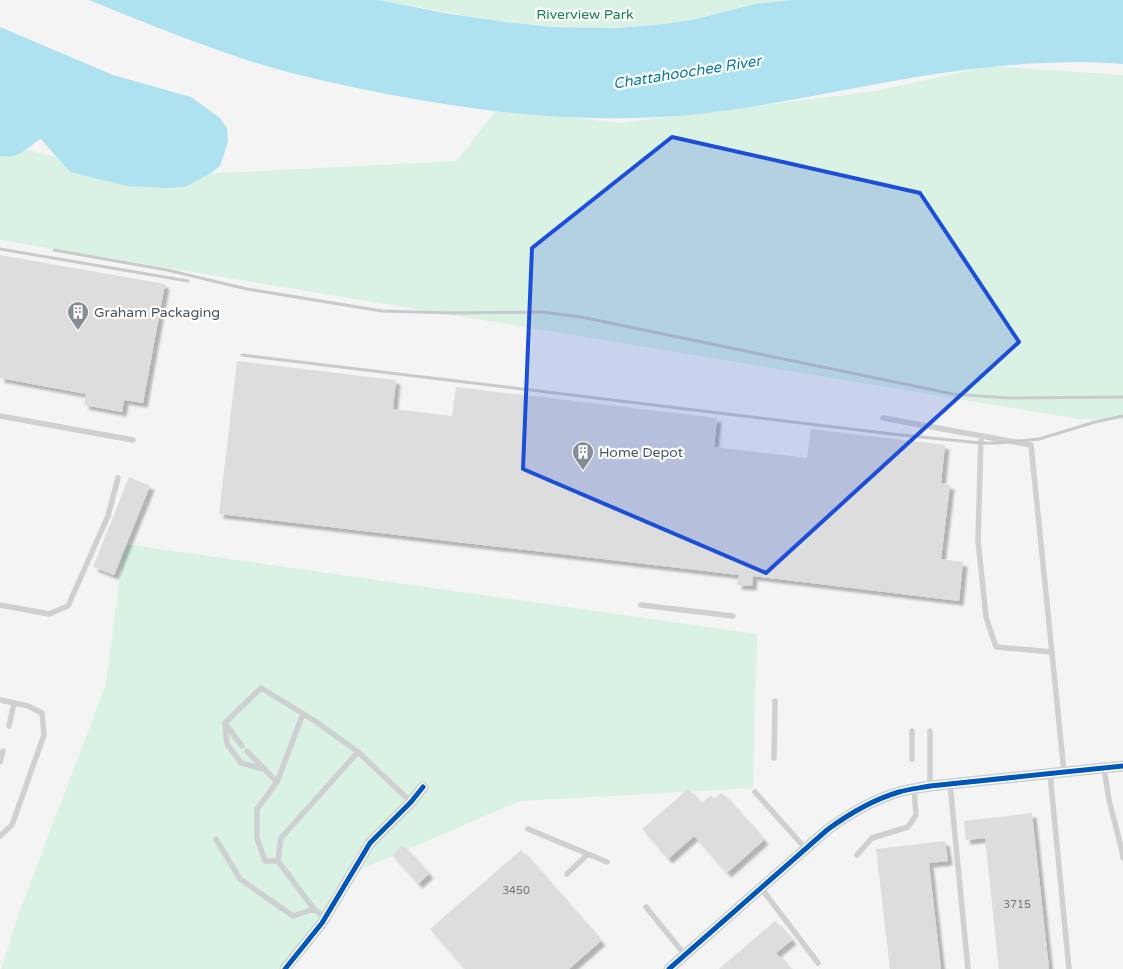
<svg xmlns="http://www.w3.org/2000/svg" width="1123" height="969" font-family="'Varela Round',sans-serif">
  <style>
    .green { fill: #d9f2e3 }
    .water { fill: #aee2f0 }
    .building { fill: #ddddde; filter: url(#shadow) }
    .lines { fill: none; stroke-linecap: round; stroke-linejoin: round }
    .service { stroke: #ced0d2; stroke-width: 5.5 }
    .minor { stroke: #ced0d2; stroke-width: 11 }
    .rail { stroke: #c9cacc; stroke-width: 3 }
    .cycleway-casing { stroke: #fff; stroke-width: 8 }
    .cycleway { stroke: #0057b8; stroke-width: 5 }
    .marked { fill: #1d4ed8; fill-opacity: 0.2; stroke: #1d4ed8; stroke-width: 4; stroke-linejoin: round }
    .labels { text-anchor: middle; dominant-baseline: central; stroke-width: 4.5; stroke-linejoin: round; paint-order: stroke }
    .number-label { font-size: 11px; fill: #707881 }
    .park-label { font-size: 14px; fill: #17864f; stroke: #fff }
    .poi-label { font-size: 14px; fill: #4a5661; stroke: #fff; text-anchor: start }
    .water-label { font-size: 15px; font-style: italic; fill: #0c7c9b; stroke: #fff }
  </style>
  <defs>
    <filter id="shadow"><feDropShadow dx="4.5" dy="4.5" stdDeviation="1" flood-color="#0004"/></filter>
  </defs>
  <rect width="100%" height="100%" fill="#f4f4f4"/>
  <path class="green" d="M380,0H790C778,1 765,2 752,5C723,11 693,21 663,24C583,33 506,24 428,9C412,5 396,4 380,0Z
    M990,66L1123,75V419H1079L0,240V144L140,177L457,161L497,109L620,123L875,91Z
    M124,544L757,634L753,788L520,801L355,872L280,969H1L18,916L106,684Z"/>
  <path class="water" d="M89,0H380L444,13L506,22L554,27L617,28L665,24L696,19L755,4L790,0H1123V64C1109,63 1095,62 1081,62C1029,62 974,68 922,76C847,88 773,106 698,114C596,125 492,114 392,95C345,86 298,76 253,62C197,44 143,22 89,0Z
    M0,27L113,75L191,97L220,118L227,128L228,142L220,166L211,173L185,187L165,188L127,186L70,172L41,139C36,141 35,143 31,146C20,154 14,158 0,156Z"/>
  <path class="building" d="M0,255L165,284L143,403L124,400L122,412L84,405L86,394L0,378Z
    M237,361L396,380L393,409L452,416L456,387L717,418L714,447L807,458L811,429L945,445L941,483L950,485L941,559L963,562L959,601L753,576L752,586L737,585L739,575L219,514Z
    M129,477L150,486L114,575L93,567Z
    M688,789L701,804L711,795L714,799L722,793L764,840L727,873L694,836L668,859L642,829Z
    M1032,813L1049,969H999L985,838L966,840L964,821Z
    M945,841L948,861L929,863L941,969H890L876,849Z
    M402,845L429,874L418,884L392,855Z
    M521,850L601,941L569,969H465L430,929Z
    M775,921L792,940L776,953L790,969H719Z"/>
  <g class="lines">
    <path class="service" d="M0,416L133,440
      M883,418L1031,445L1064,772
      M981,436L978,540L986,617L996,647L1052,652
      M0,605L49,614L68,606L108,516L118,478
      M641,605L733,616
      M0,700L28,706L42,713L44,735L12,825L0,836
      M225,724L227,744L241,763L264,769
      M9,726L14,703
      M242,746L225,723L261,688L315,721L358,752L411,802
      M247,751L277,782L257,809V838L265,861H278L314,909L325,918
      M774,758L775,701
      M912,759V731
      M0,762L3,751
      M1104,768L1109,800L1121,847L1123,858
      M1050,774L1069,969
      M277,782L303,714
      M950,784L968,969
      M930,786V731
      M755,792L806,849
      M528,829L607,862
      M216,839L240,879L293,916L314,909
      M857,855L872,838L908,827L916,815L914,789
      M278,861L281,838L358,752
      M567,874L588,854
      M761,888L818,963
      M646,907L685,955"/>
    <path class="minor" d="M285,969L322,923L370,843L411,802L423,787
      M669,969L827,830C850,813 872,800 899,792C909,789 920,788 930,786L1123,766"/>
    <path class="rail" d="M0,249L188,281
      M54,250L167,270L247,289L382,311L454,313L542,312L581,317L953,394L1008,398L1123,397
      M242,355L892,434L981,443H997L1039,439L1095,422L1123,416"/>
    <g class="cycleway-casing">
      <path id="cycleway" d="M285,969L322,923L370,843L411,802L423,787
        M669,969L827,830C850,813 872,800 899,792C909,789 920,788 930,786L1123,766"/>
    </g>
    <use href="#cycleway" class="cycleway"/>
  </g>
  <path class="marked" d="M672,137L920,193L1019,342L766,573L523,469L532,248Z"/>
  <defs>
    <g id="building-pin" transform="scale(1.125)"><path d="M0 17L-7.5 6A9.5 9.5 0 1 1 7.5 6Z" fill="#868d94" stroke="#fff"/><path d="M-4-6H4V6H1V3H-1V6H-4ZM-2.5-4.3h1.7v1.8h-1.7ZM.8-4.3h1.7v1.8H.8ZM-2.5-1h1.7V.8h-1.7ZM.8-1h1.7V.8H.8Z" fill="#fff"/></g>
  </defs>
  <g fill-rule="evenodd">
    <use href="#building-pin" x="78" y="312"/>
    <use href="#building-pin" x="583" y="452"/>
  </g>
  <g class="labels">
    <g class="number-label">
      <text x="516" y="890">3450</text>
      <text x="1017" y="904">3715</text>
    </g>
    <g class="park-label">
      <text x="585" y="14">Riverview Park</text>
    </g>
    <g class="poi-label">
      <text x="94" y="312">Graham Packaging</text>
      <text x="599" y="452">Home Depot</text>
    </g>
    <g class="water-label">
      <text transform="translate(687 72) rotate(-9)">Chattahoochee River</text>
    </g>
  </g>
</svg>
